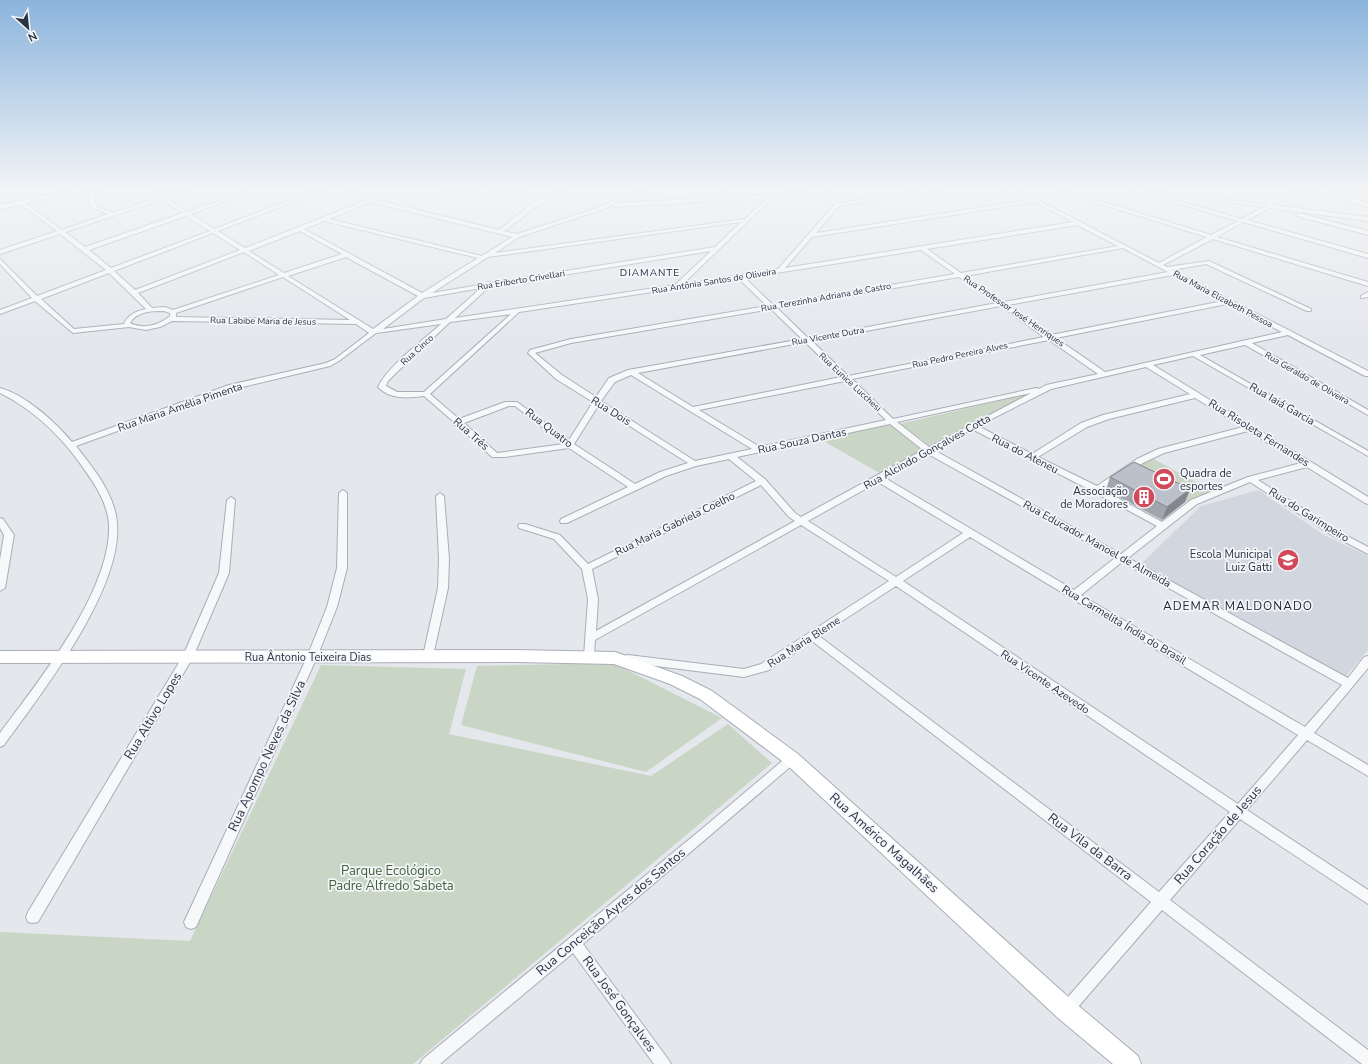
<svg xmlns="http://www.w3.org/2000/svg" width="1368" height="1064" font-family="'Nunito Sans',sans-serif">
  <style>
    .built { fill: #d2d6de }
    .green { fill: #c9d6c5 }
    .lines { fill: none; stroke-linecap: round; stroke-linejoin: round }
    .minor-casing { stroke: #a9aeb7; stroke-width: 2 }
    .secondary-casing { stroke: #a9aeb7; stroke-width: 2 }
    .primary-casing { stroke: #a3abb8; stroke-width: 2 }
    .minor { fill: #f7f8fa; fill-rule: evenodd }
    .secondary { fill: #fff; fill-rule: evenodd }
    .primary { fill: #fff; fill-rule: evenodd }
    .wall { fill: #a1a5ae }
    .shaded-wall { fill: #83868d }
    .building { fill: #bbc0ca; stroke: #83868d }
    .labels { text-anchor: middle; dominant-baseline: central; stroke-width: 3.5; stroke-linejoin: round; paint-order: stroke }
    .far-street-label { font-size: 9px; fill: #2b3445; stroke: #f4f6f9 }
    .far-neighbourhood-label { font-size: 10px; letter-spacing: 1px; fill: #1d2536; stroke: #f4f6f9 }
    .street-label { font-size: 11px; fill: #2b3445; stroke: #f4f6f9 }
    .poi-label { font-size: 11px; fill: #2b3445; stroke: #f4f6f9; text-anchor: end }
    .neighbourhood-label { font-size: 12px; letter-spacing: 1px; fill: #1d2536; stroke: #f4f6f9 }
    .near-street-label { font-size: 13px; fill: #2b3445; stroke: #f4f6f9 }
    .near-park-label { font-size: 13px; fill: #3f6138; stroke: #f4f6f9 }
  </style>
  <rect width="100%" height="100%" fill="#e4e7ec"/>
  <path class="built" d="M1324,190H1368V204Z
    M1258,490L1324,535L1368,556V650L1344,678L1141,564L1201,506Z"/>
  <path class="green" d="M1028,394L929,445L900,424Z
    M890,423L924,450L881,474L820,439Z
    M1152,458L1212,491L1188,502L1130,472Z
    M613,663L722,718L646,772L461,725L477,666Z
    M321,665L466,669L449,734L651,776L728,724L772,763L413,1064H0V932L190,941Z"/>
  <g class="lines">
    <g class="minor-casing">
      <path id="minor" d="M93,190H98L94,199L96,206L113,213L159,197V190H164V196L180,190H188L166,198L187,212L249,190H257L191,214L214,229L316,190H324L218,231L245,248L367,200L348,190H355L373,199L499,230C515,218 543,190 563,190L547,199L504,231L517,234L597,208L636,190H643L615,203L712,198L723,190H729L718,198L772,195L808,190H827L822,192L838,203L926,190H941L839,206L816,233L1029,200L1006,190H1014L1038,200L1159,263L1207,237L1055,190H1064L1211,235L1238,221L1132,190H1141L1242,219L1264,207L1155,193L1153,192L1155,191L1267,205V190H1271L1273,205L1368,217V221L1270,208L1247,220L1368,254V258L1243,222L1217,237L1368,282V286L1213,239L1163,265L1167,267L1209,261L1311,309V311H1307L1206,264L1172,270L1368,371V376H1365L1288,335L1252,343L1368,410V415L1245,345L1200,355L1368,451V456L1193,356L1153,365L1368,497V504L1365,503L1307,467L1258,480L1336,530L1368,547V554L1330,534L1250,482L1197,504L1128,558L1348,678L1364,657L1368,656V668L1314,733L1368,765V776L1307,740L1247,810L1368,890V904L1240,819L1170,900L1368,1050V1064H1362L1162,910L1071,1015L1066,1017L1061,1015L1059,1010L1061,1005L1151,902L812,641L769,670L744,677L624,662L623,659L624,656L628,655L744,669L761,664L889,581L801,525L595,640L594,656L593,659L589,660L585,659L584,656L588,599L582,569L554,539L519,528L518,526L519,524H525L560,535L588,564L756,481L729,459L696,466L666,476L567,523H561L560,521L561,519L628,487L569,448L505,457H492L457,425H454V422L424,396C409,398 390,400 378,387C387,367 424,339 441,324L376,333L339,361L330,366L234,389L76,446C93,468 115,494 117,523C123,589 42,693 4,745L0,747V733C38,682 112,590 109,524C107,500 92,480 79,462C58,433 32,409 0,393V388C26,395 55,422 72,442L229,385L326,363L335,359L369,333L356,324L172,321L160,327L146,330L129,327L73,333L35,301L0,314V310L32,298L0,264V259L37,296L106,270L60,234L0,254V250L57,231L20,204V202H24L62,230L108,214L91,207L88,199ZM816,192L834,205L778,269L683,284L773,197ZM767,198L745,219L495,253L519,237L601,210L613,205L615,207ZM161,200L183,213L85,247L65,232ZM371,202L500,234L512,237L482,256L329,219ZM1035,202L1073,222L785,268L812,237ZM186,216L210,231L111,268L89,250ZM324,221L478,258L422,293L304,229ZM741,222L715,247L491,283L489,282L485,284L432,293L488,257ZM1077,225L1118,246L961,273L927,249ZM300,231L342,254L284,273L249,251ZM213,233L240,250L135,290L114,271ZM1123,248L1168,272L1004,302L965,276ZM921,250L955,274L773,305L745,278ZM711,251L675,285L455,318L489,287ZM244,252L279,275L173,310L165,307L152,308L138,293ZM346,257L418,296L373,329L288,276ZM109,273L146,309C137,311 128,314 124,324L74,329L41,299ZM1173,275L1223,301L1051,335L1008,305ZM283,277L350,320L176,317V313ZM959,277L997,303L808,338L777,308ZM739,279L767,306L571,339L530,350L528,353L529,354L556,379L593,402L569,440L517,402H505L459,419L430,394L519,312ZM481,288L446,319L383,329L424,298ZM1227,304L1282,332L1105,372L1056,338ZM1001,306L1044,337L848,376L812,341ZM771,309L802,339L628,370L609,378L596,397L562,375L535,353L571,343ZM164,311L170,313V316C159,325 143,330 130,323C137,311 152,311 164,311ZM511,314L424,392H397L386,386L388,381L395,374L450,322ZM1049,340L1098,374L1046,385L1039,389L1036,388L893,419L852,379ZM805,342L841,377L693,407L638,373ZM1146,367L1190,394L1103,415L1081,423L1032,454L978,426L1051,389ZM631,375L752,449L695,461L601,401L615,382ZM845,381L886,420L760,447L699,410ZM1031,393L929,447L897,422ZM1195,398L1243,427L1158,449L1137,459L1097,486L1038,457L1087,427L1109,419ZM509,406H515L564,444L497,453L464,423ZM598,406L688,463L660,472L635,484L574,444ZM890,424L923,450L801,517L795,513L765,479L737,457ZM972,429L1094,492L1157,526L1121,554L934,450ZM1248,431L1301,463L1248,477L1191,500L1162,522L1103,490L1143,463L1164,453ZM928,454L1115,558L1074,590L885,478ZM878,482L963,533L896,577L808,521ZM761,485L789,517L795,521L596,631L598,599L592,569ZM970,537L1298,735L1238,804L903,581ZM1122,562L1342,685L1305,727L1081,595ZM896,586L1230,812L1159,892L819,636Z
        M444,190L486,193L529,190C508,199 465,199 444,190Z
        M1291,190L1322,192L1318,190H1327L1368,203V207L1327,194L1325,195Z
        M1299,213L1368,231V235L1297,216L1296,215Z
        M1368,292V297L1361,298V296Z
        M343,490L347,493V568L337,607L317,657L196,927L191,929L186,927L184,922L307,657L327,607L337,568L339,493Z
        M440,493L444,496L449,559L448,588L433,656L432,659L428,660L424,659L423,656L438,588L439,559L436,496Z
        M231,497L235,500L229,573L193,657L38,922L33,923L28,922L26,917L28,912L183,656L219,573L227,500Z
        M0,518L3,519L14,535L5,588L0,591V560L4,535L0,528Z
        M792,754L796,756L798,759L796,762L583,944L668,1059L671,1064H654L573,953L440,1064H420L423,1059L703,828L788,756Z"/>
    </g>
    <g class="secondary-casing">
      <path id="secondary" d="M517,650L615,652L682,676L712,691L798,754L1074,1002L1138,1056L1141,1064H1113L1058,1018L786,764L700,699L670,684L614,664L517,662L0,663V651Z"/>
    </g>
    <g class="primary-casing">
      <path id="primary" d="M70,190H87L0,209V205Z"/>
    </g>
    <use href="#minor" class="minor"/>
    <use href="#secondary" class="secondary"/>
    <use href="#primary" class="primary"/>
  </g>
  <path class="wall" d="M1110,477L1190,489L1185,502L1162,520L1106,490Z"/>
  <path class="shaded-wall" d="M1190,489L1185,502L1162,520L1167,507Z"/>
  <path class="building" d="M1134,462L1190,489L1167,507L1110,477Z"/>
  <linearGradient id="sky" x2="0" y2="1"><stop stop-color="#8bb4dd"/><stop offset="0.56" stop-color="#f3f4f6"/><stop offset="1" stop-color="#f3f4f6" stop-opacity="0"/></linearGradient>
  <rect width="1368" height="339" fill="url(#sky)"/>
  <defs>
    <g id="stadium-disc" transform="scale(1.15)"><circle r="9.5" fill="#d1495b" stroke="#f4f6f9"/><path d="M0-5a6.5 5 0 1 0 0 10a6.5 5 0 1 0 0-10ZM-3.5-1.8h7v3.6h-7Z" fill="#fff"/></g>
    <g id="building-disc" transform="scale(1.15)"><circle r="9.5" fill="#d1495b" stroke="#f4f6f9"/><path d="M-4-6H4V6H1V3H-1V6H-4ZM-2.5-4.3h1.7v1.8h-1.7ZM.8-4.3h1.7v1.8H.8ZM-2.5-1h1.7V.8h-1.7ZM.8-1h1.7V.8H.8Z" fill="#fff"/></g>
    <g id="school-disc" transform="scale(1.15)"><circle r="9.5" fill="#d1495b" stroke="#f4f6f9"/><path d="M0-5L7-2L0 1L-7-2ZM-4 1L0 2.5L4 1V4Q0 6-4 4Z" fill="#fff"/></g>
  </defs>
  <g fill-rule="evenodd">
    <use href="#stadium-disc" x="1164" y="479"/>
    <use href="#building-disc" x="1144" y="497"/>
    <use href="#school-disc" x="1288" y="560"/>
  </g>
  <g class="labels">
    <g class="far-street-label">
      <text transform="translate(521 280) rotate(-9)">Rua Eriberto Crivellari</text>
      <text transform="translate(714 281) rotate(-9)">Rua Antônia Santos de Oliveira</text>
      <text transform="translate(826 297) rotate(-10)">Rua Terezinha Adriana de Castro</text>
      <text transform="translate(1223 299) rotate(28)">Rua Maria Elizabeth Pessoa</text>
      <text transform="translate(1014 311) rotate(34)">Rua Professor José Henriques</text>
      <text transform="translate(263 321) rotate(1)">Rua Labibe Maria de Jesus</text>
      <text transform="translate(828 336) rotate(-10)">Rua Vicente Dutra</text>
      <text transform="translate(417 350) rotate(-42)">Rua Cinco</text>
      <text transform="translate(960 355) rotate(-12)">Rua Pedro Pereira Alves</text>
      <text transform="translate(1307 378) rotate(30)">Rua Geraldo de Oliveira</text>
      <text transform="translate(850 382) rotate(43)">Rua Eunice Lucchesi</text>
    </g>
    <g class="far-neighbourhood-label">
      <text x="650" y="273">DIAMANTE</text>
    </g>
    <g class="street-label">
      <text transform="translate(1282 404) rotate(30)">Rua Iaiá Garcia</text>
      <text transform="translate(180 407) rotate(-19)">Rua Maria Amélia Pimenta</text>
      <text transform="translate(611 411) rotate(32)">Rua Dois</text>
      <text transform="translate(549 428) rotate(38)">Rua Quatro</text>
      <text transform="translate(1259 433) rotate(32)">Rua Risoleta Fernandes</text>
      <text transform="translate(471 434) rotate(41)">Rua Três</text>
      <text transform="translate(802 441) rotate(-12)">Rua Souza Dantas</text>
      <text transform="translate(927 452) rotate(-29)">Rua Alcindo Gonçalves Cotta</text>
      <text transform="translate(1025 454) rotate(27)">Rua do Ateneu</text>
      <text transform="translate(1309 515) rotate(32)">Rua do Garimpeiro</text>
      <text transform="translate(675 524) rotate(-26)">Rua Maria Gabriela Coelho</text>
      <text transform="translate(1097 544) rotate(29)">Rua Educador Manoel de Almeida</text>
      <text transform="translate(1124 625) rotate(31)">Rua Carmelita Índia do Brasil</text>
      <text transform="translate(804 642) rotate(-33)">Rua Maria Bleme</text>
      <text x="308" y="657">Rua Ântonio Teixeira Dias</text>
      <text transform="translate(1045 682) rotate(34)">Rua Vicente Azevedo</text>
    </g>
    <g class="poi-label">
      <text x="1180" y="473" text-anchor="start">Quadra de<tspan x="1180" dy="13">esportes</tspan></text>
      <text x="1128" y="491">Associação<tspan x="1128" dy="13">de Moradores</tspan></text>
      <text x="1272" y="554">Escola Municipal<tspan x="1272" dy="13">Luiz Gatti</tspan></text>
    </g>
    <g class="neighbourhood-label">
      <text x="1238" y="606">ADEMAR MALDONADO</text>
    </g>
    <g class="near-street-label">
      <text transform="translate(153 716) rotate(-59)">Rua Altivo Lopes</text>
      <text transform="translate(267 756) rotate(-65)">Rua Apompo Neves da Silva</text>
      <text transform="translate(1218 835) rotate(-49)">Rua Coração de Jesus</text>
      <text transform="translate(884 843) rotate(42)">Rua Américo Magalhães</text>
      <text transform="translate(1090 847) rotate(37)">Rua Vila da Barra</text>
      <text transform="translate(611 912) rotate(-40)">Rua Conceição Ayres dos Santos</text>
      <text transform="translate(619 1004) rotate(54)">Rua José Gonçalves</text>
    </g>
    <g class="near-park-label">
      <text x="391" y="871">Parque Ecológico<tspan x="391" dy="15">Padre Alfredo Sabeta</tspan></text>
    </g>
  </g>
  <g transform="translate(28 28) rotate(153)" stroke="#f4f6f9" stroke-width="3" paint-order="stroke">
  <path d="M0-3L7 15L0 10L-7 15Z" fill="#2b3445"/>
  <text y="-6" font-size="11" font-weight="bold" text-anchor="middle" fill="#2b3445">N</text>
  </g>
</svg>
